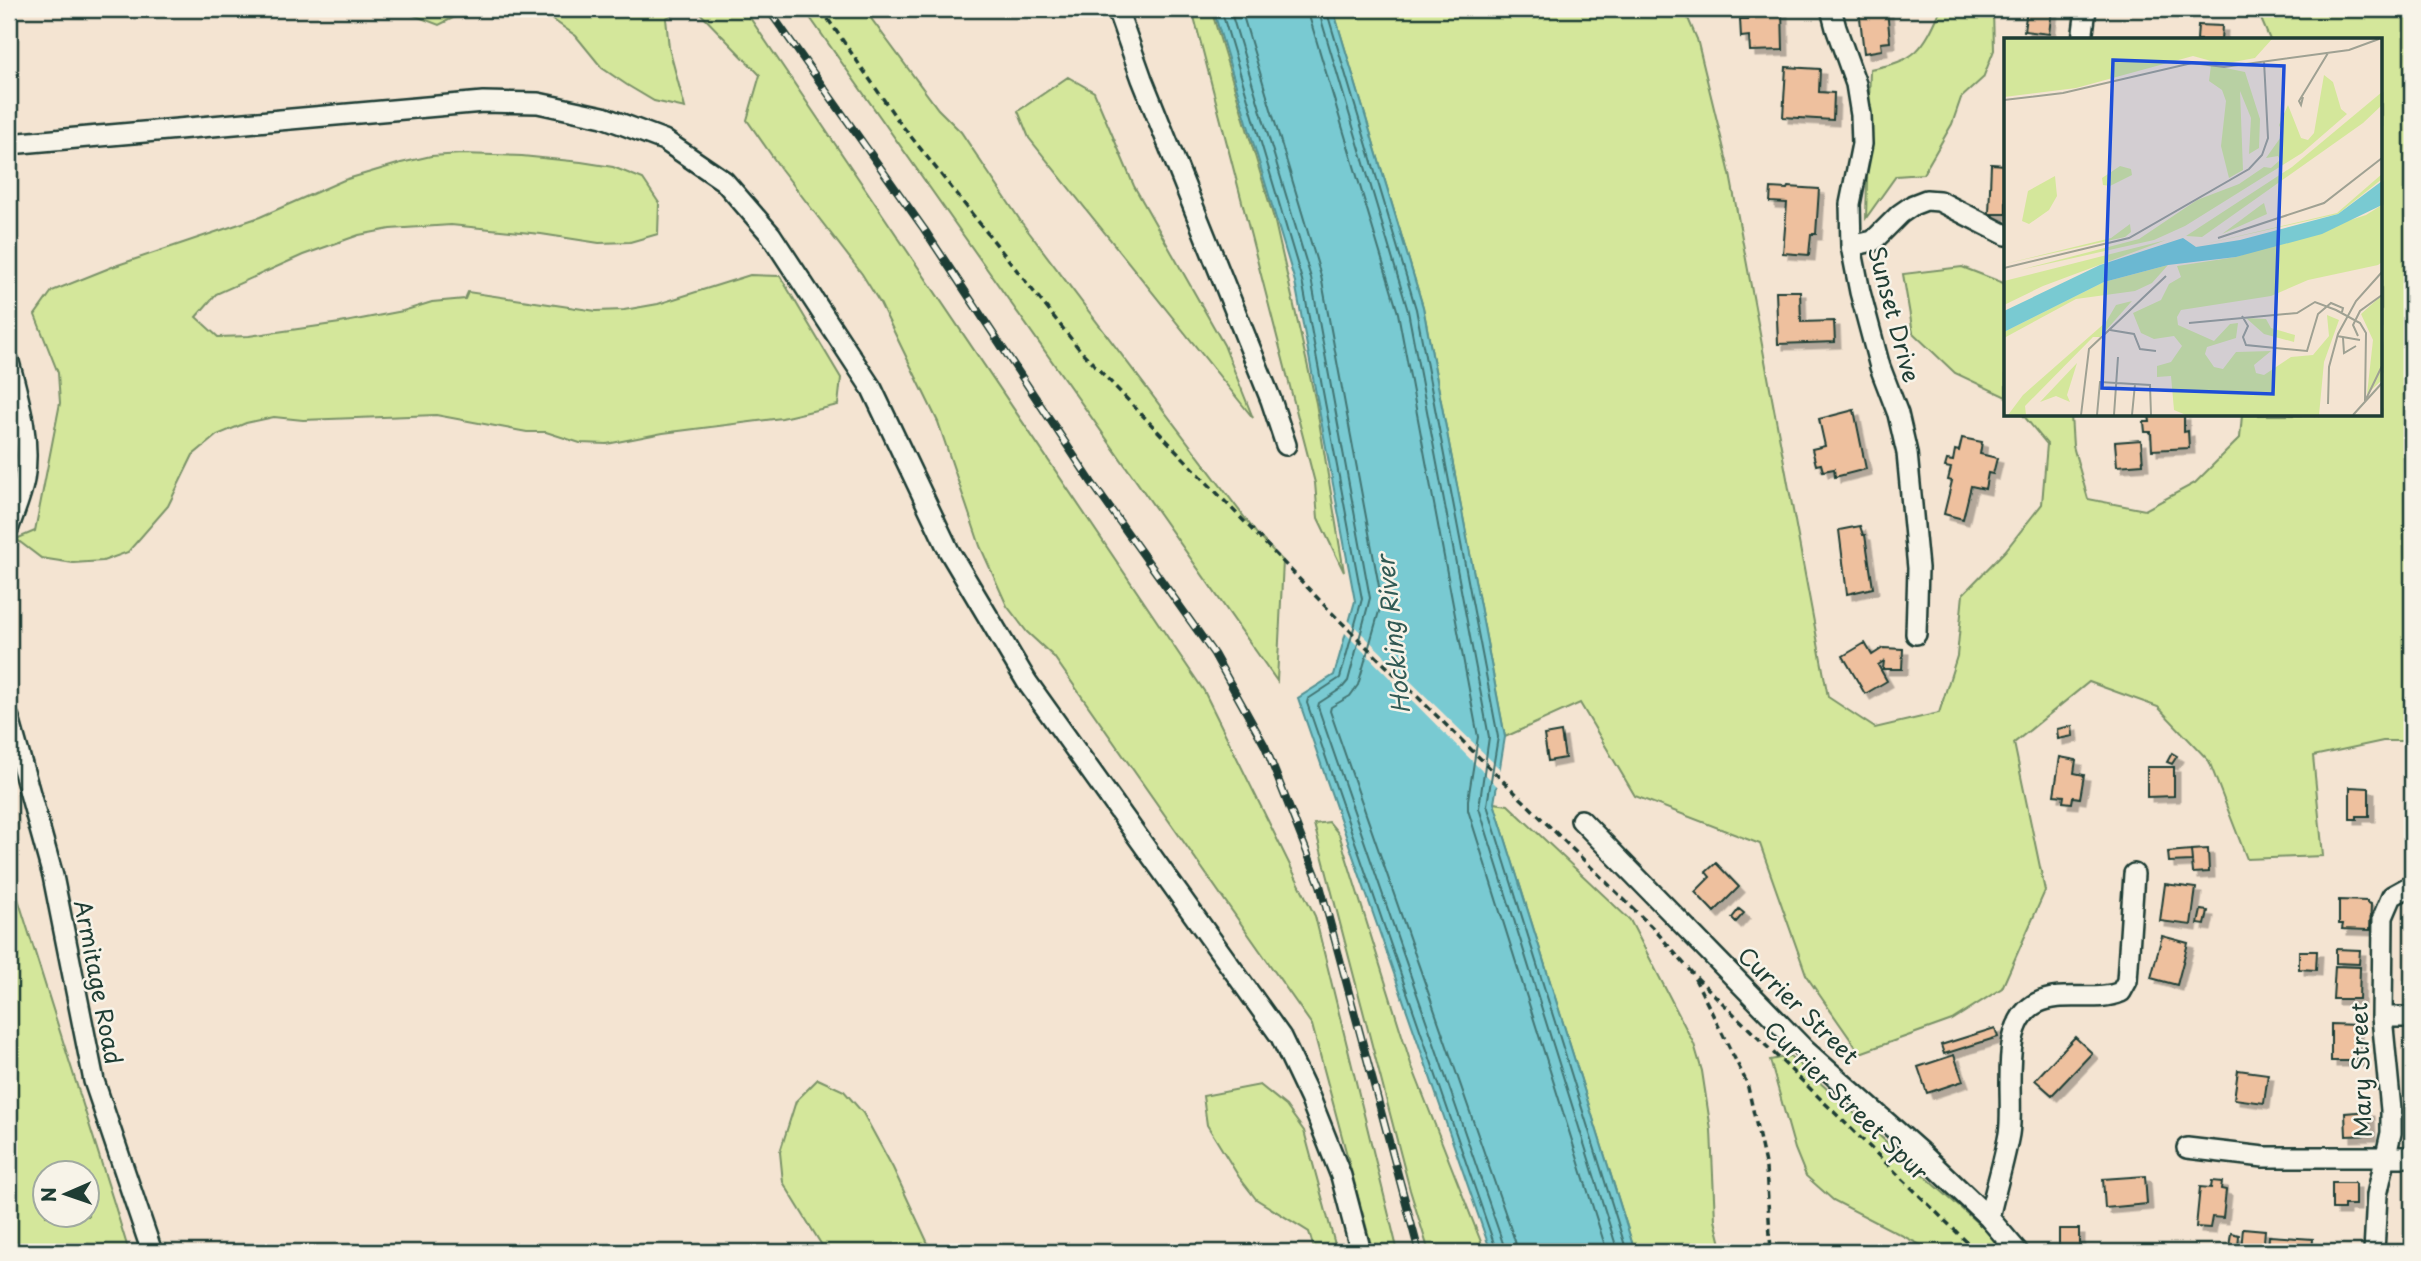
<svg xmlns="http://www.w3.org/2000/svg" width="2421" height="1261" font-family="'Playpen Sans',sans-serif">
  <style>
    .green { fill: #d4e79b; stroke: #7a9268; stroke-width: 2; fill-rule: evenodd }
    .water { fill: #79cad2; stroke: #559293; stroke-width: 2 }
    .pier { fill: #f4e4d2 }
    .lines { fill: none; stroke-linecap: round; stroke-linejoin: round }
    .shore { stroke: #437573; stroke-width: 2 }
    .building { fill: #eec09e; stroke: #1f3d34; stroke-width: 2; filter: url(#shadow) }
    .minor-casing { stroke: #1f3d34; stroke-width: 24 }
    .path { stroke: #1f3d34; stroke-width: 3.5; stroke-dasharray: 7 5; stroke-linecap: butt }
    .minor { stroke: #f7f3e8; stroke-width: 19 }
    .rail-casing { stroke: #1f3d34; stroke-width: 8 }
    .rail { stroke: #f7f3e8; stroke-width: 5; stroke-dasharray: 16; stroke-linecap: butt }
    .labels { text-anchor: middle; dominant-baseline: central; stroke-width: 5; stroke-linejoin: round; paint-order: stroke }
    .street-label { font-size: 23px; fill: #1f3d34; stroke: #f7f3e8 }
    .water-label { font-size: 24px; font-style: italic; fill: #315954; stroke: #f7f3e8 }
    .inset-road { fill: none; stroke: #9fa193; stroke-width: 2 }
    .view { fill: #1d4ed8; fill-opacity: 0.15; stroke: #1d4ed8; stroke-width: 3.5 }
    .inset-edge { fill: none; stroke: #1f3d34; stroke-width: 3.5 }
  </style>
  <defs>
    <filter id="shadow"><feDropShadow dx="5.5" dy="5.5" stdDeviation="0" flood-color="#0004"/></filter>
  </defs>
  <rect width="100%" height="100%" fill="#f4e4d2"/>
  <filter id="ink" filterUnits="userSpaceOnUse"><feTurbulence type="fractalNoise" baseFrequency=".0143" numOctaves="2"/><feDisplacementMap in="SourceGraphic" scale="14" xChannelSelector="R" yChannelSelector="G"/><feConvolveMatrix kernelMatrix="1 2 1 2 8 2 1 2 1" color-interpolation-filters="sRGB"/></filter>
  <g filter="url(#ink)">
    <path class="green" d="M398,9H471L439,25Z
      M538,9H686L666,18L669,48L685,108L654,101L627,85L602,68L576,36Z
      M696,9H744L1204,691L1315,916L1398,1252H1373L1312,1025L1054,657L1027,632L1007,606L980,546L938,422L880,303L862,274L781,169L747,120L760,75Z
      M804,9H864L938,109L961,132L1022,223L1257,534L1283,561L1277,681Z
      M1192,9H1211L1275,222L1316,403L1344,572L1318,518L1315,483Z
      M1333,9H1684L1697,39L1730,174L1828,697L1875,728L1939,713L1957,656L1963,594L2005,551L2042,504L2047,444L2023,415H2071L2073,446L2088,499L2145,510L2195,483L2240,438L2242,415H2381V40H2270L2259,14L2251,9H2412V741H2383L2313,756L2323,856L2247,859L2209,761L2158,707L2089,682L2014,743L2045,891L2002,988L1952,1020L1860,1053L1807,977L1760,844L1635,796L1580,703L1505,737L1423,307Z
      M1941,9H1993L1994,50L1983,78L1961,98L1952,124L1923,174L1896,176L1866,218L1870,69C1916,61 1923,50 1941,9Z
      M1068,77L1094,92L1134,186L1224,345L1253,418L1029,138L1018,111Z
      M462,154L522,156L581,162L613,167L643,179L659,203L658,234L630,242L599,243L541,234L451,225L390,229L359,235L303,255L216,294L196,317L218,337L249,336L340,323L403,311L432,302L465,299L468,292L596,311L624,310L658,304L750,275L780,276L841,378L838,405L782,418L663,433L607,444L580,443L546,432H527L436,415L303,420L274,417L246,423L217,435L193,455L168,506L128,552L103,561L73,563L41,558L16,539L35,531L60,403L58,373L35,315L52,291L112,267L260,217L344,180L401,163L431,156Z
      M1962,267L2006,284V397L1955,373L1913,333L1903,274Z
      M1494,803L1508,805L1630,920L1694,1044L1702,1071L1711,1130L1715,1220L1723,1252H1635Z
      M1329,822L1339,834L1411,1064L1485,1252H1429L1410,1190L1314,824Z
      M9,870L114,1203L129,1252H9ZM46,1174H88V1216H46Z
      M1790,1056L2010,1252H1934L1833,1200L1806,1176L1795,1149L1770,1060Z
      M818,1079L844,1091L863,1113L893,1168L932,1252H826L783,1182L780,1152L796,1101Z
      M1260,1085L1286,1106L1304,1131L1337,1252H1315L1309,1232L1256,1199L1239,1177L1207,1125L1203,1096Z"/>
    <path class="water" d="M1213,9H1333L1423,307L1505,737L1494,803L1635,1252H1491L1298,698L1334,675L1355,601L1295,282Z"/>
    <path class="pier" d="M1346,618L1503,772L1500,789L1343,631Z"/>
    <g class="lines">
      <path class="shore" d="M1221,9L1302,280L1362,599L1340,678L1308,699L1307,703L1497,1252
        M1230,9L1311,278L1370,598L1348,681L1342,688L1319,703L1318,707L1506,1252
        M1241,9L1321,276L1381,597L1380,608L1358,685L1350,696L1331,707L1330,711L1515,1241L1517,1252
        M1307,9L1398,313L1478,737L1468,800V810L1607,1252
        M1318,9L1408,311L1489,737L1479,808L1618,1252
        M1326,9L1416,309L1498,737L1487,805L1627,1252"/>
    </g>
    <path class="building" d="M1747,9H1782L1783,50L1750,51L1749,36L1741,37L1740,19H1748Z
      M1859,9H1887L1890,42L1881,43L1882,50L1864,53Z
      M2027,9H2052L2049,34L2024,31Z
      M2198,25L2222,26L2221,40H2197Z
      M1786,67L1820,69L1819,92L1834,93L1833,120L1783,117Z
      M1991,164L2006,165V214H1989Z
      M1788,187L1819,189L1816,234H1811L1809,255L1783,253L1787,203L1770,202L1771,188L1787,189Z
      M1776,291H1800L1801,322L1834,321L1835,342L1778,344Z
      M1854,410L1866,469L1835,477L1834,469L1823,471L1821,464L1816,465L1812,449L1825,446L1819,419Z
      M2149,415H2184V432L2188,431L2189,448L2152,450L2151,432H2145L2144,422H2150Z
      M1962,438L1982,442L1980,454L1997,458L1993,474L1988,473L1985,489L1971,486L1963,519L1944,514L1952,481L1948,480L1951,468L1945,467L1947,460L1953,461L1955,450L1959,451Z
      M2141,440L2143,464L2117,466L2115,442Z
      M1860,526L1863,535H1865L1873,588L1847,594L1839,530Z
      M1865,643L1872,655L1883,648L1903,649L1902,669H1883L1884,661L1878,665L1887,681L1865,694L1843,656Z
      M2072,726L2073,736L2058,739L2057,729Z
      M1561,732L1565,758L1548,761L1544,735Z
      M2172,753L2177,756L2172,764L2167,762Z
      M2060,757L2076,760L2074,773L2084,775L2080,798L2073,797L2072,803L2063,802L2064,796L2054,795Z
      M2147,767H2174V796L2147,797Z
      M2350,787L2369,788V816H2357V819H2350Z
      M2208,849L2209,872L2193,873L2191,850Z
      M2191,850L2192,861L2169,862L2168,852Z
      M1716,863L1739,887L1714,912L1695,892L1710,877L1706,872Z
      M2165,884L2196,888L2191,925L2160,921Z
      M2339,900L2367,901V903L2371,904L2370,930L2342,929L2343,924H2339Z
      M1739,909L1744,913L1736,922L1732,918Z
      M2201,910L2208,911L2205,925L2198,924Z
      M2162,936L2188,943L2177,985L2151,978Z
      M2336,949L2360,950L2359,964L2336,963Z
      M2299,951H2317L2316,970L2299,969Z
      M2335,966L2360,967L2359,999H2333Z
      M2331,1024L2357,1025V1061H2331Z
      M1995,1028L1998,1037L1944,1054L1941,1045Z
      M2075,1037L2092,1053L2052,1095L2035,1080Z
      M1954,1055L1963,1081L1927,1093L1918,1067Z
      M2238,1070L2268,1074L2264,1103L2234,1099Z
      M2369,1111L2370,1135L2346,1136L2345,1113Z
      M2145,1176L2147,1204L2105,1208L2103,1179Z
      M2212,1181L2222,1182L2221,1189L2226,1190L2223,1218L2212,1217L2210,1228L2196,1227L2200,1187L2211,1188Z
      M2332,1183H2355V1205H2344V1209H2332Z
      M2243,1228L2265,1230L2263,1252L2241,1250Z
      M2059,1229H2079V1250H2059Z
      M2231,1233L2239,1235L2238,1248L2229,1247Z
      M2269,1236L2313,1239L2312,1252H2268Z
      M2404,1240H2412V1252H2398V1245H2404Z"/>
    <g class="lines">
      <g class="minor-casing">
        <path id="minor" d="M1117,9L1142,79L1271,400L1286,445
          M1831,9L1836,28L1856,84L1861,115L1862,144L1850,204L1851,246L1860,292L1880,367L1898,414L1907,453L1918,568L1916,634
          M2082,40L2086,9
          M9,144L483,102L538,103L603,117L664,140L724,181L771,235L872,389L949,551L1027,682L1281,1037L1310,1098L1341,1176L1361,1252
          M1851,246L1873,241L1900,214L1913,205L1926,200L1939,201L2006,235
          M9,362C19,400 31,441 24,480C21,496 14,512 9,527
          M9,718L53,876L94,1081L152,1252
          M1581,820L1805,1050L1918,1150L1989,1218L2018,1252
          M2382,1017H2412
          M2187,1148L2264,1157H2412
          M1989,1218C1995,1190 2004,1162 2009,1134C2015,1098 1997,1023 2037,1003C2063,990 2094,1003 2121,992L2127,981L2134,874
          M2374,1252L2377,1195L2391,1133V1110L2382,1017L2383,917L2392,896L2412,885"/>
      </g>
      <path class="path" d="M821,9L897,119L1080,350L1329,610L1654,929L1692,973L1747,1083L1766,1168L1771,1252
        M1696,977L1977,1252"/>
      <use href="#minor" class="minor"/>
      <g class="rail-casing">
        <path id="rail" d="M768,9L924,229L1092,483L1214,654L1265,746L1320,885L1419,1252"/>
      </g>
      <use href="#rail" class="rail"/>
    </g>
  </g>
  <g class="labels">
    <g class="street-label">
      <text transform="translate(1895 314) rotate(75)">Sunset Drive</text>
      <text transform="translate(99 982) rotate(79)">Armitage Road</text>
      <text transform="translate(1799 1005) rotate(44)">Currier Street</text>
      <text transform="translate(2360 1070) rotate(-92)">Mary Street</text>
      <text transform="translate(1847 1100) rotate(44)">Currier Street Spur</text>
    </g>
    <g class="water-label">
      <text transform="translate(1392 635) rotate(-96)">Hocking River</text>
    </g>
  </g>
  <g transform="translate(2004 38)">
    <rect width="378" height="378" fill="#f4e4d2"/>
    <path d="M0,1H268L251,20L218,26L189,18L72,50L0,59ZM207,27L241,34L256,81L255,110L245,116L247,80L236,53L239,132L225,140L217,108L222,63L218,52L205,43ZM320,37L329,44L337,71L343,76L298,115L181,188L150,202L16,232L135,201L193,162L235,146L260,129L267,130L276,122L274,118L262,120L279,96L275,87L284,67L297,100L304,102L310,95ZM378,54V67L359,85L198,199L182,198L288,129ZM116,128L127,131L128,137L106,148L99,147L98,140ZM378,136V141L334,176L196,207L333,175ZM51,138L53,158L45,172L25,186L18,183L24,153ZM260,165L263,176L218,196L257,167ZM378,167V224L374,227L304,242L267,258L177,272L173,279L174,287L210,303L226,286L234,285L232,300L203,309L201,316L210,329L219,331L232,314L267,313L250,327L252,335L260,337L287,319L309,317L325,298L323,277L335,282L320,324L315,377H182L170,372L167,338L153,339V328L167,324L178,308L170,298L150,301L137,295L129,275L157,262L165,246L177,239L173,228L232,219L362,177ZM126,186L127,194L121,199L0,226L107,200ZM162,202L39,248L0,267V243ZM164,227L148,245L131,253L72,261L0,300V294L100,244ZM378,257V342L363,356L369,302L357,276ZM128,263L96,299H89L21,368L22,377H4L19,357L102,284L112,267ZM242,280L262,281L267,290L291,297L290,304L260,296ZM73,325L63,357L66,364L52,358L36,364Z" fill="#d4e79b"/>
    <path d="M378,143V167L318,196L232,219L164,227L100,244L0,294V273L96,227L179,200L192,209L236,202L334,176Z" fill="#79cad2"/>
    <path class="inset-road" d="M299,59L297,67L295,63L324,15M0,62L59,55L188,25L220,29L345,12L375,1M214,200L320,165L378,120M0,230L125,200L245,131L258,117L264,100L260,23M238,278L244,288L239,299L242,307L303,313L314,276L327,265L339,270L338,274M185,285L293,275L311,264L332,272L356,285L362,295L361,363M106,292L130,296L136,311L152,313M333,298L356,302M354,298L349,287L356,273L378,257M339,300L340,315L352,308M362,361L378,328M324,366L325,329L334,296L352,263L378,234M77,377L85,311L162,238M93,377L96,344L146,347L147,377M110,377L114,319M128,377L131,346M349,377L378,345"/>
    <path class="view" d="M109,22L280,28L269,356L98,350Z"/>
    <rect width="378" height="378" class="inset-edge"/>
  </g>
  <rect width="2421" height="1261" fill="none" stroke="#f7f3e8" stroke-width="35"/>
  <rect x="18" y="18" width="2386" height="1226" fill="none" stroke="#1f3d34" stroke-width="2.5" filter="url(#ink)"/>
  <g transform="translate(66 1194) rotate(268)"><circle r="33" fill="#f7f3e8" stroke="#a1aaa0" stroke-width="2"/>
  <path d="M0-5L12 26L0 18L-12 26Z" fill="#1f3d34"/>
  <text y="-10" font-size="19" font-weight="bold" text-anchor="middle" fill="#1f3d34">N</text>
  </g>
</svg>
